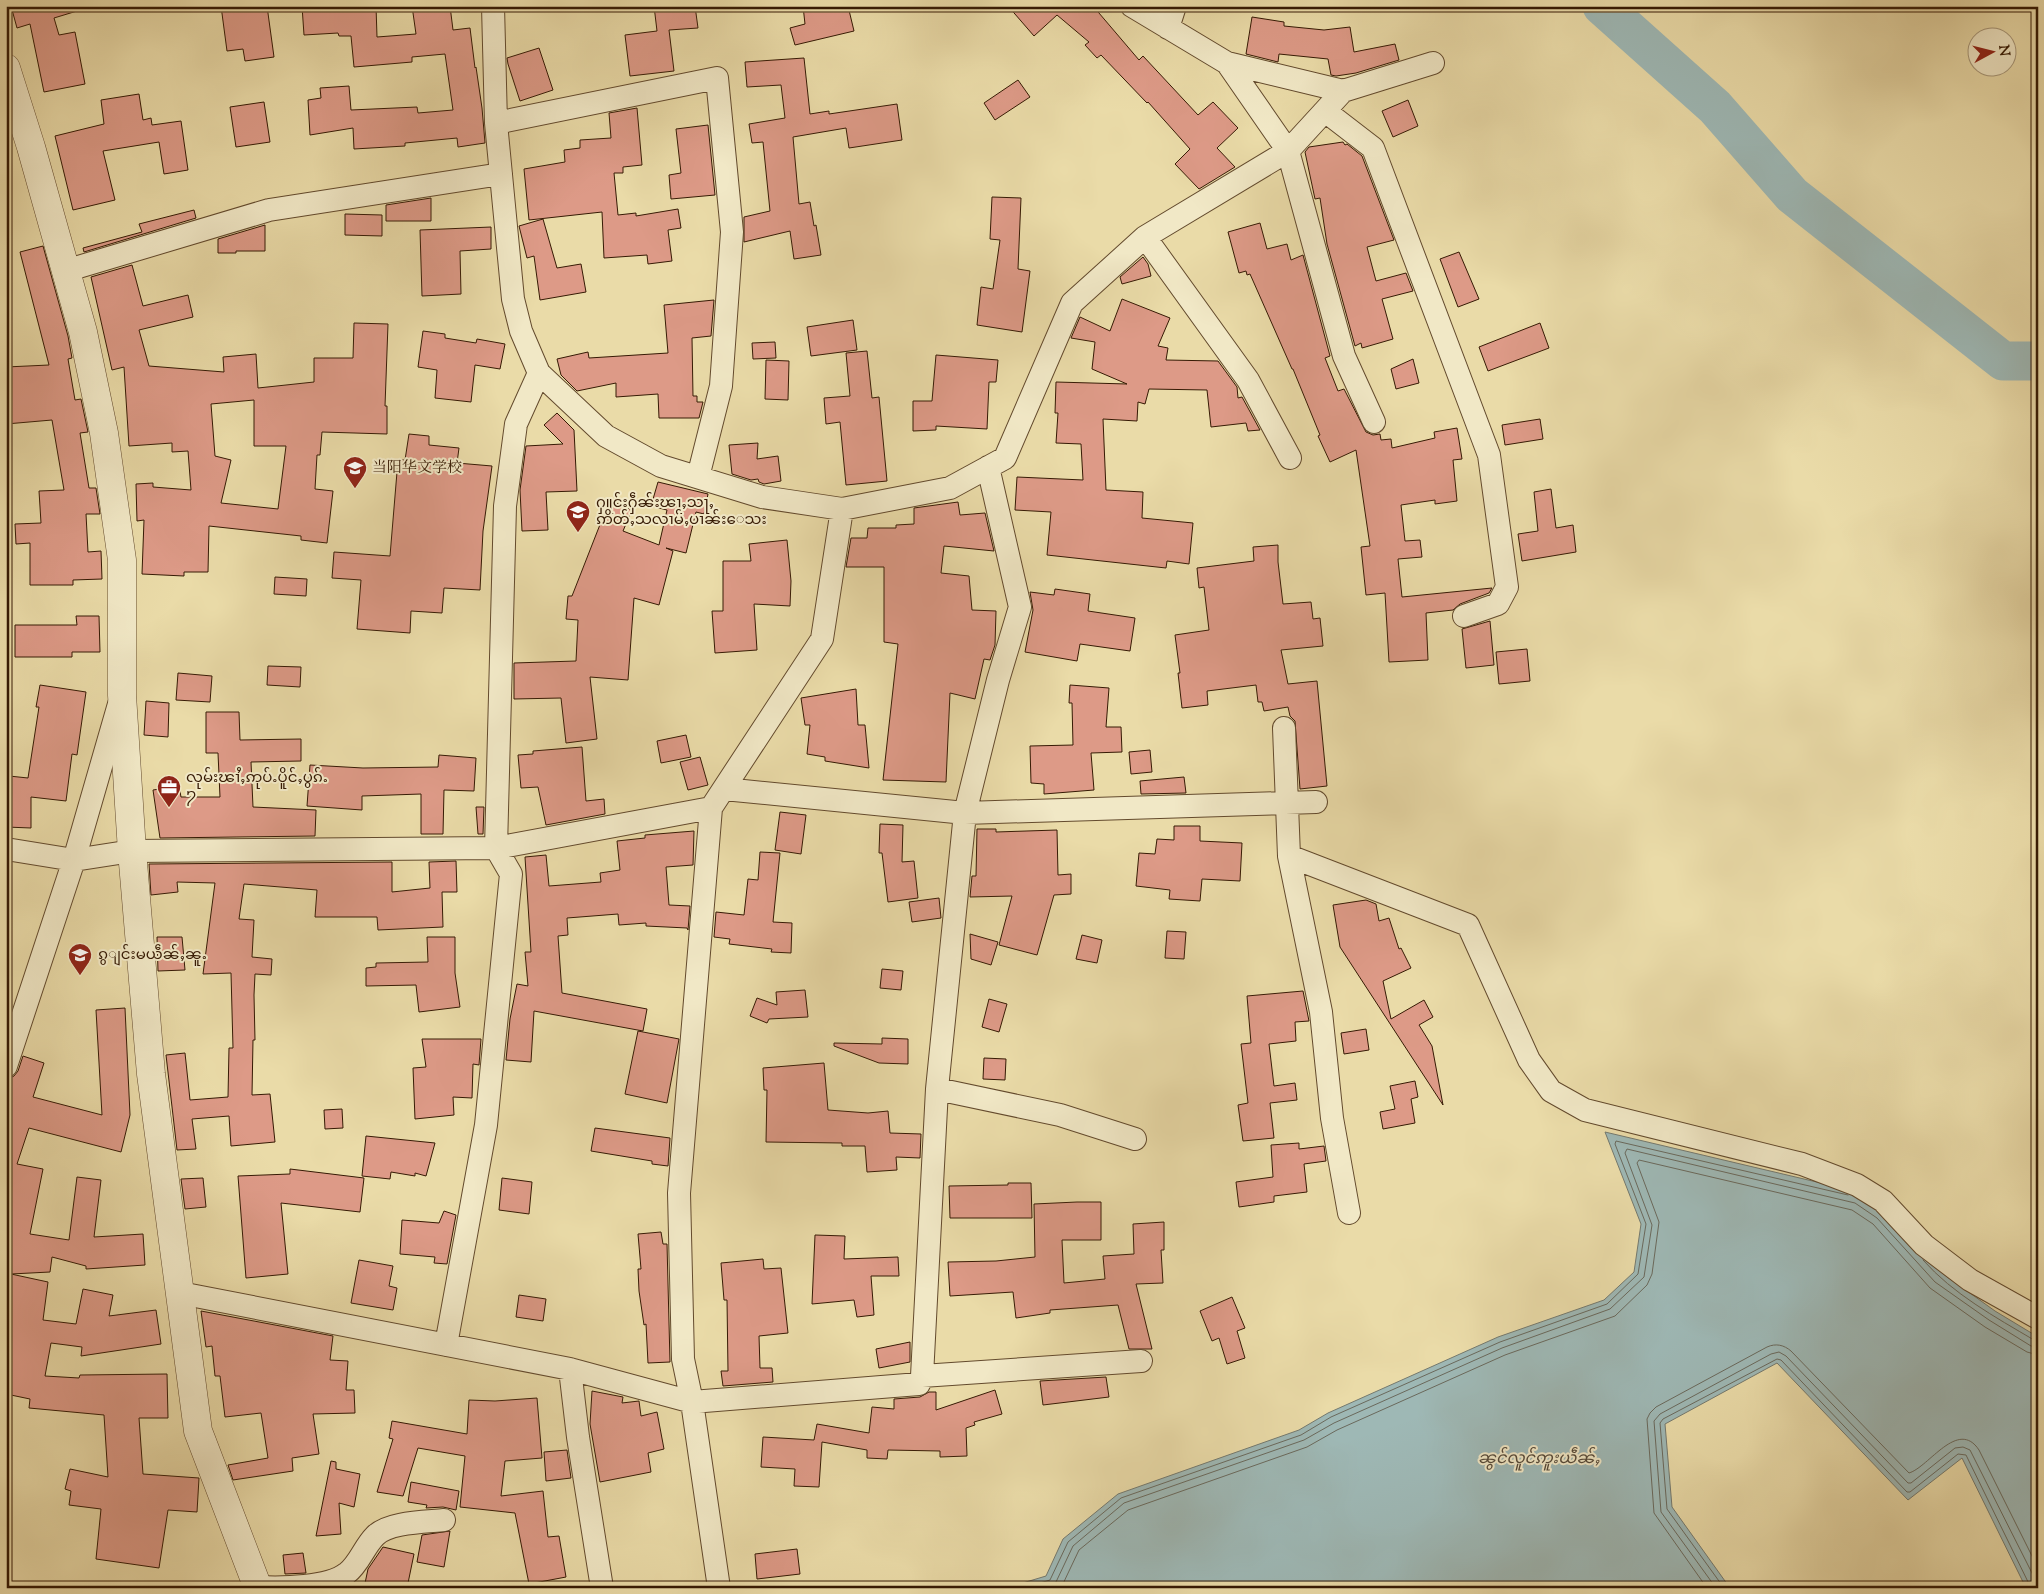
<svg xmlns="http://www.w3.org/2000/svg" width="2044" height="1594" font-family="'Sorts Mill Goudy','Noto Serif SC','Noto Sans Myanmar',serif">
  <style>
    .water { fill: #9eb8b5; stroke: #74796e }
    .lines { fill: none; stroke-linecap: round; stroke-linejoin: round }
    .shore { stroke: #6a695c; stroke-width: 1 }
    .river { stroke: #9eb8b5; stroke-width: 39 }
    .building { fill: #dd9a87; stroke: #361a04; fill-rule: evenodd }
    .minor-casing { stroke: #634a2d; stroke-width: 24 }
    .tertiary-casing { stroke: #634a2d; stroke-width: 29 }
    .minor { stroke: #f1e8c6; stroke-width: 22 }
    .tertiary { stroke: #f1e8c6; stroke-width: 28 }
    .labels { text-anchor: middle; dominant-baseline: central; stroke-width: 4; stroke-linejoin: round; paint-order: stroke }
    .poi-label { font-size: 15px; fill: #361a04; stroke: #f1e8c6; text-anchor: start }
    .water-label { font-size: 16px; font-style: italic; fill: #554939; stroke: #f1e8c6 }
  </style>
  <rect width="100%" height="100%" fill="#eadba8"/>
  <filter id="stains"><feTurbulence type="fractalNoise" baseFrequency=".004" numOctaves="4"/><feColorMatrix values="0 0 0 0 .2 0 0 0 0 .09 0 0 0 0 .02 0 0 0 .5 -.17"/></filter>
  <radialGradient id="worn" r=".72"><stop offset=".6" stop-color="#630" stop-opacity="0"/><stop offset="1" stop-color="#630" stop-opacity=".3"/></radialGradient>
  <path class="water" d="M1605,1132L1859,1192L1885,1209L1942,1273L1995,1311L2038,1337V1588L2025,1586L1962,1458L1908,1500L1777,1363L1665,1424L1672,1507L1730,1588H1006L1046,1576L1063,1539L1118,1494L1299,1430L1328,1413L1498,1337L1604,1300L1634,1272L1641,1224Z"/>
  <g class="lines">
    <path class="shore" d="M1923,1260C1953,1294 1995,1317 2034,1340L2038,1341
      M1023,1588L1050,1580L1068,1542L1121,1498L1301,1435L1331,1417L1500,1342L1607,1304L1638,1274L1646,1224L1615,1144L1616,1141L1848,1195
      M1046,1588L1056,1582L1073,1546L1124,1503L1304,1440L1334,1423L1502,1348L1610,1309L1644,1277L1652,1225L1625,1153L1627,1149L1855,1203L1877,1218L1935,1282L1989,1320L2031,1346L2038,1347
      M1061,1588L1079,1550L1128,1510L1307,1447L1337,1430L1505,1355L1615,1316L1647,1285L1652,1274L1659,1222L1637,1163L1639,1160L1852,1210L1873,1224L1930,1288L1985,1327L2027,1352L2038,1355
      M1707,1588L1654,1513L1647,1419L1650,1413L1656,1407L1767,1347C1776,1343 1784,1345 1791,1351L1909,1473C1929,1467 1958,1418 1979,1450L2038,1568
      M1716,1588L1661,1512L1654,1421L1660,1414L1771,1354L1779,1352L1786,1356L1908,1483H1911L1955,1448L1963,1447L1970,1450L2036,1581L2037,1588
      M1724,1588L1667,1509L1660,1423L1663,1419L1777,1359L1781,1360L1907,1492H1910L1958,1454L1966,1455L2031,1588"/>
    <path class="river" d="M1602,6L1715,107L1792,195L2003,361H2038"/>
  </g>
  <path class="building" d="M11,6H76L77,11L54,18L59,35L75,32L85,84L44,92L30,24L17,28Z
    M221,6H267L274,57L245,61L243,49L227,51Z
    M302,6H376L377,37L416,34L412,6H450L453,30L470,28L475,68L476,67L482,108L485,143L458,147L457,138L405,143V146L354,149L353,128L310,135L308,100L321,98L320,88L349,86L351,110L417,107L418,113L453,110L445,54L412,57V62L354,67L351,36H339L338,33L304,35Z
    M654,6H695L698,28L669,30L674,71L630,76L625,35L657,31Z
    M803,6H848L854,31L795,45L790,28L805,24Z
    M1008,6H1093L1139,60L1143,56L1198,115L1213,102L1238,128L1217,148L1235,167L1199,189L1175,164L1190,149L1148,102L1147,103L1101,55L1097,58L1085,45L1089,42L1057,15L1034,36Z
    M1252,17L1284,22V26L1324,30L1350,27L1354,52L1395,44L1399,60L1356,73L1336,76L1331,75L1328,59L1279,54L1278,62L1246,54Z
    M539,48L553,90L520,101L508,64L507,58Z
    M804,58L810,114L829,111V114L897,104L902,140L849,148L846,128L793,137L799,204L810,202L814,226L816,225L821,255L794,259L790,231L744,242V217L770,211L763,142L752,143L749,124L785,118L781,85L747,87L745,62Z
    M1018,80L1030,97L995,120L984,103Z
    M139,94L143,120L151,118L152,125L181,121L188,170L164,174L159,142L103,151L115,200L73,210L55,136L104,124L101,100Z
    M1408,100L1418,126L1393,137L1382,111Z
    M264,102L270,142L236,147L230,107Z
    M637,108L642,165L623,167V173H614L618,215L636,213V216L678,209L681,228L668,230L672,261L648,264L647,255L604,258L602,212L529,220L524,169L565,162L564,150L580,148V140L611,138L609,113Z
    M708,125L715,195L671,199L669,175L681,173L676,129Z
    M1343,142L1345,145L1347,144L1362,156L1394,240L1367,247L1376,281L1406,273L1413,291L1382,299L1393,339L1362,348L1361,343L1355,346L1327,244L1320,198L1315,199L1305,152L1309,147Z
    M992,197L1021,198L1018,269L1030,271L1022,332L977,325L981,287L993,289L1000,240L990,239Z
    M431,198V221H386V205Z
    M194,210L196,218L84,252L83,248L142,232L139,224Z
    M345,214L382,215V236L345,235Z
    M543,219L557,268L581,264L586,292L540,300L534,256L527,258L519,226Z
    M1260,223L1267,249L1287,244L1291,260L1303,255L1330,356L1325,358L1338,391L1344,389L1366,432L1373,435L1380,434L1381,440L1391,439L1392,448L1435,438L1434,432L1457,428L1462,459L1453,460L1457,501L1435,504V500L1401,505L1405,541L1420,540L1422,557L1398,559L1402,597L1492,588L1489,593L1460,604L1453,610L1426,613L1428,660L1389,662L1385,593L1366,595L1361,547L1370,546L1356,450L1330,462L1318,436L1320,435L1293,369H1292L1250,274L1247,275L1246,271L1239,273L1228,232Z
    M265,225V251H236V253H218V239Z
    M491,227V249L460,251L461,294L422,296L420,230Z
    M43,246L68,336L72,358L68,359L75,400L81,399L88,432L80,433L89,488H96L100,514H86L88,552L101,551L102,579L73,580V585H30V543L16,544L15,524L41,523L39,491L64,490L52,420L6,424V367L49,365L20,252Z
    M1459,252L1479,299L1458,307L1440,259Z
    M1143,257L1148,264L1151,276L1122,284L1120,277Z
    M132,265L143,306L188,295L193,317L139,330L149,366L224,372L223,357L256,354L258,388L314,382V358H353L354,323L388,324L385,406H387V434L322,432L320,455H317L315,489L333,491L327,543L301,540V536L209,526L208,572H184V576L142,574L144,520L137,521L136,484L153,483V487L191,490L188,451L172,452V443L129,446L124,367L112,370L91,277ZM254,400V446H286L278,509L221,503L231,460L215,456L211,404Z
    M1122,299L1170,318L1158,346L1168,348L1166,360L1218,361L1237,387L1238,398L1242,397L1260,430L1248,431L1246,423L1211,427L1207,390L1149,389L1145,404L1138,402L1137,421L1103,419L1106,490L1143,492L1142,518L1193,523L1189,564L1167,561L1166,568L1047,555L1051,512L1015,510L1017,477L1083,480L1081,444L1056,443L1058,413H1055L1056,382L1127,384L1092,369L1095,342L1071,338L1080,317L1110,331Z
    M714,300L711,336L692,338L693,396H697V402H703L699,418H659L658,394L616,397V383L577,391L561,375L557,359L588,352L589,358L668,353L664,305Z
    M853,320L857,350L811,356L807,327Z
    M1540,323L1549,348L1488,371L1479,347Z
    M423,331L445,334V338L476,343L477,339L505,344L500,369L475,365L471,402L435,398L437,370L418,367Z
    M775,342L776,358L753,359L752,343Z
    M867,351L872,398L879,397L887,481L846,485L840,422L826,424L824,398L850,396L846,353Z
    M936,355L998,360L996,382H989L987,429L936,426V430L913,431V401H932Z
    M1413,359L1419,383L1396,389L1391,369Z
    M766,360L789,361L788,400L765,399Z
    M557,413L574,430L577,491L546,492L548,530L522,531L520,490L526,446L563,444L544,425Z
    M1540,419L1543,439L1505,445L1502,425Z
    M409,434L429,436V445L459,448L457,463L492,466L483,531L480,590L444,588L442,613L411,611L410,633L357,629L361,580L332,578L334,552L390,556L398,460H405Z
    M758,443L757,459L778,456L781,481L764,484L759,482L758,479L751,480L732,474L729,445Z
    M658,482L708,494L704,514L696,512L686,553L666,548L673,551L659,605L634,598L628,680L590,677L597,739L566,743L561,698L514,699V663L576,661L578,620L566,619L568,596H572L601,522L604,523L614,502L632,510L623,531L659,545L667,510L651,506Z
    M1551,489L1556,528L1573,525L1576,552L1522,561L1518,534L1538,531L1534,492Z
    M958,502L960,515L985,513L994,551L944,546L941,573L969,576L972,610L996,611L995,645L990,660L984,659L975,699L950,693L946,782L883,780L898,644L884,642V567H846L851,538H867L868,528H896V525L914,524V508Z
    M787,540L791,581L790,606L754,604L757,650L715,653L712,611H723V561H751L749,544Z
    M1278,545V562L1283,604L1311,602L1313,619L1320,618L1323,646L1281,650L1288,684L1317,681L1327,786L1300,789L1295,721L1290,716L1288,707L1264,711L1262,702H1258L1256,685L1207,691L1208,705L1182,708L1178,673H1180L1175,635L1209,630L1204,587L1199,588L1197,568L1254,561L1253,547Z
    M275,577L307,579L306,596L274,594Z
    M1055,589L1090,594L1088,611L1135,618L1130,651L1080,644L1077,661L1025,652L1033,610L1030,592L1054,595Z
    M76,616H99L100,652H72V657H15V625H77Z
    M1490,621L1494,665L1466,668L1462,629Z
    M1527,649L1530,681L1499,684L1496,652Z
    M268,666L301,667L300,687L267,685Z
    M178,673L212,676L210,702L176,700Z
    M40,685L86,692L77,755L72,754L66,801L31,797V828L6,827V795L9,776L28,778L39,707H36Z
    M1070,685L1109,688L1106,727H1121L1122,752L1091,753L1094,790L1044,794V784L1031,783L1030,746L1073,745L1072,703H1069Z
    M856,689L858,725H865L869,768L825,761V757L807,754L810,725H805L801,698Z
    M146,701L169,703L168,737L144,735Z
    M206,712H239L240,740L301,739V761L251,762L253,807L316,810L315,836L160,838L153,790L179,786L181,797H220L218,753H206Z
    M686,735L691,757L661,763L657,741Z
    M582,747L586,801L604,799L605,814L546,825L538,787L521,788L518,755L533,754V751Z
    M1150,750L1152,772L1131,774L1129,752Z
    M439,755L476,758L474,791L444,790L443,834H421V794L362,796V810L307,806L310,765L363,768L438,767Z
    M700,757L708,785L688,790L680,762Z
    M1184,777L1186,793L1141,794L1140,781Z
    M476,807H484L483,834H478Z
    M780,812L806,815L801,854L775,850Z
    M880,824L903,825L902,862L914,861L918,898L888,902L882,853H879Z
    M1174,826H1200V841L1242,843L1240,881L1202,879L1200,901L1169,899L1170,890L1136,886L1139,853L1155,854L1157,839L1174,840Z
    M977,829H996V832L1057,830L1058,875L1071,874V894L1054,895L1037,955L999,945L1012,896L970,897L972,876H976Z
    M694,831L693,865L666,867L669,905L690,906L688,930L687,928L646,926V923L619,925L618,914L567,918L568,935L558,936L562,993L647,1009L643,1031L534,1011L531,1062L506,1060L510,1019L517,984L528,986L525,952H531L525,857L546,855L549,886L601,882L600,873L620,870L617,841L645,838V835Z
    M760,852L780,853L773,922L792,923L791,953L771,952L772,949L729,944L730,939L714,937L716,912L744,915L748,879L758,880Z
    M456,861L457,892H442L443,927L378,930L377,917H315L317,890L244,884L239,919L254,920L252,957L272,959L271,975L255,974L254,995L255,1040H253L252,1095L270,1094L275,1142L231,1146L229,1116L192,1119L196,1149L177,1150L166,1055L185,1053L190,1100L228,1097L229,1048H233L231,973L203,974L215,883L177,882L178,892L151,895L149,864L392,862V892L430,888L429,862Z
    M939,898L941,918L912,922L909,902Z
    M1366,900L1376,904L1379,921L1389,918L1399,949L1401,948L1411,968L1383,981L1391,1019L1424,1000L1433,1017L1419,1025L1432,1046L1443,1105L1340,947L1333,905Z
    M1167,931L1186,932L1184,959L1165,958Z
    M970,934L998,942L991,965L971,959Z
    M1082,935L1102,940L1097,963L1076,959Z
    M157,937H182L185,970L158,971Z
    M427,937H455V973L460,1007L419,1012L416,985L366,986V968L376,967V963L428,962Z
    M882,969L903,971L901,990L880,988Z
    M805,990L808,1017L769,1019L767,1023L750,1016L757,998L777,1005L776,992Z
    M1303,991L1309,1021L1295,1022L1296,1041L1269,1044L1274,1086L1295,1083L1297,1100L1270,1103L1274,1138L1243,1141L1238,1105L1248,1103L1241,1044L1251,1043L1247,996Z
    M989,999L1007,1004L999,1032L982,1027Z
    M125,1008L130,1115L121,1152L29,1128L17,1164L43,1169L30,1234L69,1240L77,1177L101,1180L94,1237L143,1234L145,1265L86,1269V1266L52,1257L50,1272L11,1274L48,1282L43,1320L76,1324L83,1289L113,1295L109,1316L156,1310L161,1344L81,1356L82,1347L51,1343L45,1376L79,1378L80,1375L167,1374L168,1418H139L143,1474L199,1478L197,1512L168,1510L159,1568L96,1559L101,1509L69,1505L71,1491L65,1489L70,1469L108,1477L104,1415L29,1408L30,1399L6,1394V1084L8,1079L14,1076L18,1071L23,1056L44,1063L33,1097L102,1115L96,1010Z
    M1366,1029L1369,1050L1344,1054L1341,1033Z
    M638,1031L679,1039L667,1103L625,1094Z
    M882,1038L908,1039V1064L879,1063L834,1046V1043L882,1044Z
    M422,1039H481L479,1065L473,1064L472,1098L453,1097L454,1115L415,1119L413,1068L426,1067Z
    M984,1058L1006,1059L1005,1080L983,1079Z
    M824,1063L828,1110L868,1113L888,1111L890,1133L921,1134L920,1158L896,1157L897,1170L867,1172L865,1146H842V1143L766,1142L767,1090H764L763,1068Z
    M1415,1081L1418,1097L1411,1099L1415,1123L1383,1129L1380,1112L1395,1109L1390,1086Z
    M342,1109L343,1128L325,1129L324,1110Z
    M595,1128L670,1138L668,1166L652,1164V1161L591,1151Z
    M366,1136L435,1143L426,1176L415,1173V1176L391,1172L390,1179L362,1176Z
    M1299,1143V1149L1324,1146L1326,1161L1304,1164L1307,1192L1274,1196V1202L1239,1207L1236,1182L1273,1177L1271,1145Z
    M290,1169L364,1178L360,1212L281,1203L288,1274L246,1278L238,1176L290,1174Z
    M203,1178L206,1207L185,1209L181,1179Z
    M502,1178L532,1182L529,1214L499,1210Z
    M1008,1183H1031L1032,1218H950L949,1186L1008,1185Z
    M1077,1202H1101V1240H1062L1064,1283L1105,1279L1103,1256L1134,1254L1133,1224L1164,1222V1250H1161L1163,1283L1136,1284L1152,1349H1129L1118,1305L1050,1310V1313L1016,1318L1013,1292L950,1296L948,1262L996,1261L1035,1257L1034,1204Z
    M444,1211L456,1215L447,1264L434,1263L435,1257L400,1254L402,1220L439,1223Z
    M661,1232L663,1244H667L670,1362L648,1363L646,1324L644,1325L639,1291L638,1269H641L638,1234Z
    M815,1235L845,1236L844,1259L898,1257L899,1276H871L874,1315L857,1317L854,1300L812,1304Z
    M763,1259L764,1269L781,1268L788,1333L759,1336L760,1368H772L773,1382L723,1386L721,1371H728L727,1300H724L721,1263Z
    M359,1260L393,1266L389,1286L397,1288L393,1310L351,1303Z
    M519,1295L546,1299L543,1321L516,1317Z
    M1232,1297L1245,1328L1237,1331L1245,1358L1227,1364L1219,1338L1212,1341L1200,1311Z
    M201,1311L333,1336L330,1360L348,1361L346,1390H354L355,1413L313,1414L319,1454L292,1458L293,1471L233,1480L228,1465L268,1458L261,1413L225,1417L220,1376H215L212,1346L206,1347Z
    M910,1342V1362L879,1368L876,1349Z
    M1106,1377L1109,1397L1043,1405L1040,1381Z
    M995,1390L1002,1414L974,1422L975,1425L966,1428L967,1456L940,1457V1451L888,1450L887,1459L867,1458V1450L822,1442L819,1487L794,1486L795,1469L761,1467L763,1437L814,1440L817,1424L869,1433L872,1407L894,1409V1399L920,1397L929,1392H936V1410Z
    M592,1391L623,1397L622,1403L639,1401L641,1416L657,1412L664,1449L648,1453L651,1472L600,1482L590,1424Z
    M537,1398L542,1458L505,1461L501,1496L543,1491L548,1537L559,1536L566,1577L529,1584L515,1513L460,1507L465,1456L418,1448L403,1496L377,1492L393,1439L389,1438L392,1421L467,1434L469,1400L495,1401Z
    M567,1450L571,1478L546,1481L544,1452Z
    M331,1461L336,1462V1469L360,1474L354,1507L339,1503L341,1534L316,1536Z
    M411,1482L459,1491L456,1510L443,1507L426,1508L427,1505L408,1502Z
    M450,1531L444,1567L417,1562L422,1535Z
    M383,1547L414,1554L407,1588H364L368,1569Z
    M797,1549L800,1574L757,1579L755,1554Z
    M303,1553L306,1573L285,1574L283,1555Z"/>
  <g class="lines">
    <g class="minor-casing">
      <path id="minor" d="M493,6L496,123L513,299L521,331L539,373L606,436L661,466L762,497L842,509L950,488L1005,458L1072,303L1145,237L1288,151L1343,91L1433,63
        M1132,6L1227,63L1343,91
        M1168,28L1175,6
        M1227,63L1288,151L1344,356L1374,422
        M1325,111L1373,148L1489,455L1507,587L1498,604L1464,616
        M496,123L717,78L732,232L721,386L698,477
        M1145,237L1248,380L1290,458
        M65,271L269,210L501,174
        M1284,728L1289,856L1321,1012L1332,1118L1349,1213
        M724,789L965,813L1316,802
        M711,808L679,1193L683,1359L692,1402L719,1588
        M6,849L74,860L132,851L496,848L711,808L822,639L842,509
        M1289,856L1468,925L1529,1060L1551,1091L1585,1110L1802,1164L1857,1185L1883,1201L1924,1245L1970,1280L2038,1318
        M6,1066L74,860L119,704
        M937,1089L1060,1115L1135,1139
        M180,1293L570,1369L692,1402L919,1384L922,1376L937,1089L965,813L998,680L1020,607L988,467
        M446,1345L486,1125L511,874L496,848L505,506L516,424L539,373
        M570,1369L578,1437L602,1588
        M922,1376L1141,1361
        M258,1587C281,1588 329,1588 347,1573C359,1564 364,1547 375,1536C388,1522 425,1522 444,1520"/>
    </g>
    <g class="tertiary-casing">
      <path id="tertiary" d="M6,68L31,147L83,332L104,433L122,560V695L132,851L151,1074L198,1431L258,1588"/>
    </g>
    <use href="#minor" class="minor"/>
    <use href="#tertiary" class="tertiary"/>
  </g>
  <defs>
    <g id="school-pin" transform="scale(1.25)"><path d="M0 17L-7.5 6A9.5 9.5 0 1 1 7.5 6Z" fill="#8f2418" stroke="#f1e8c6"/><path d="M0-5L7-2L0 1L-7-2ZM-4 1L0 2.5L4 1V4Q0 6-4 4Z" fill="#fff"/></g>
    <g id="office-pin" transform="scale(1.25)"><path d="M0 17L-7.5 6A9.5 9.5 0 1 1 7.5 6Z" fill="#8f2418" stroke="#f1e8c6"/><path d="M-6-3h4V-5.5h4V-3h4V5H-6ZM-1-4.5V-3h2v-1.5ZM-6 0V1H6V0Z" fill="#fff"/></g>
  </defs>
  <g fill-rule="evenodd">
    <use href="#school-pin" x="355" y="468"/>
    <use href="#school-pin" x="578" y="512"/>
    <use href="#office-pin" x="169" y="787"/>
    <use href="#school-pin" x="80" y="955"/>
  </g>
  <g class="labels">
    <g class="poi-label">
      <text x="372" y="468">当阳华文学校</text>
      <text x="596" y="503">ႁူင်းႁဵၼ်းၽႃႇသႃႇ<tspan x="596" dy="17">ဢိတ်ႇသလၢမ်ႇပၢၼ်းေသး</tspan></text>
      <text x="186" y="778">လုမ်းၽၢႆႇဢုပ်ႉပိူင်ႇပွၵ်ႉ<tspan x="186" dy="17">႒</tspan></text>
      <text x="98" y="955">ၵွျင်းမယဵၼ်ႇၼူႉ</text>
    </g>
    <g class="water-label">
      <text x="1539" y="1459">ၼွင်လူင်ဢူးယဵၼ်ႇ</text>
    </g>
  </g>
  <rect width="2044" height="1594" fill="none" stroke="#eadba8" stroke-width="25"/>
  <rect x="8" y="8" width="2029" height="1579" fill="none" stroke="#361a04" stroke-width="2.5"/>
  <rect x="12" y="12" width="2019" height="1569" fill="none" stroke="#361a04"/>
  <g transform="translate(1992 52) rotate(83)"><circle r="24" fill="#f1e8c6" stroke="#a69678"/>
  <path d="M0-4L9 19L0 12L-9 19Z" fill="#8f2418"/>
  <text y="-8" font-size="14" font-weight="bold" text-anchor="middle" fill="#361a04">N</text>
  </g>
  <rect width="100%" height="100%" filter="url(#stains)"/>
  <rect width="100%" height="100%" fill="url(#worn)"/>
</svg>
